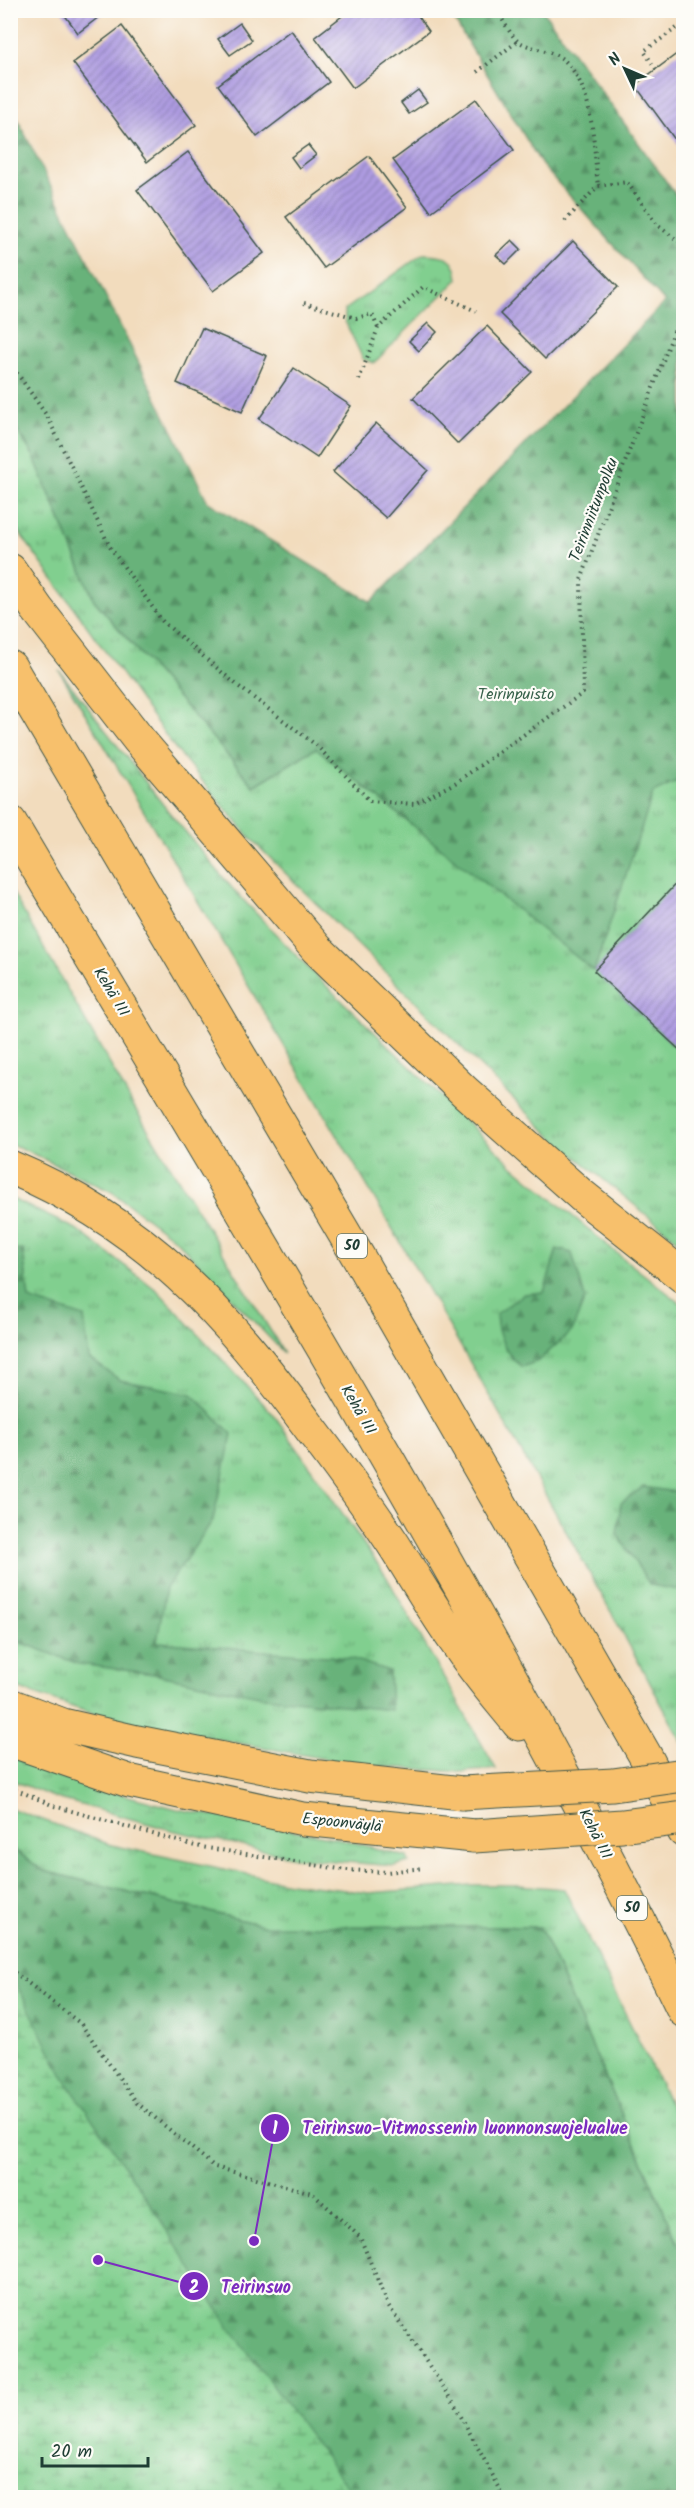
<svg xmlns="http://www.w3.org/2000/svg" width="694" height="2508" font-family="Kalam,sans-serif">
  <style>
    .grass { fill: url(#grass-tufts); stroke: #508662; stroke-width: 1.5 }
    .forest { fill: url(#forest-firs); stroke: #447857; stroke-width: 1.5 }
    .wetland { fill: url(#wetland-marsh); stroke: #508662; stroke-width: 1.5 }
    .building { fill: url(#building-hatch) }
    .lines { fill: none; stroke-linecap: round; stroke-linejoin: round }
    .primary-casing { stroke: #3f5549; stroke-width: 35 }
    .highway-casing { stroke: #3f5549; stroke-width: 35 }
    .path { stroke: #3f5549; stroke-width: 4; stroke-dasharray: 1.5 4.5; stroke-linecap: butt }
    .primary { stroke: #f7c06c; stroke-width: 33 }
    .highway { stroke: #f7c06c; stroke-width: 33 }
    .primary-bridge-casing { stroke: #3f5549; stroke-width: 35; stroke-linecap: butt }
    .primary-bridge { stroke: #f7c06c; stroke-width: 33 }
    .labels { text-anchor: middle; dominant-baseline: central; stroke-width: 4.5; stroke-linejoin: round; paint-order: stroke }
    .shield { fill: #fdfcf7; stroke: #62766e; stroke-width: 1.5 }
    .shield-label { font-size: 15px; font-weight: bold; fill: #1f3d34 }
    .street-label { font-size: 16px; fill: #1f3d34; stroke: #fdfcf7 }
    .park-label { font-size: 16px; fill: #38624b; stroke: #fdfcf7 }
    .leader { fill: none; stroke: #7b2cbf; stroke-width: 2 }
    .callout-dot { fill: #7b2cbf; stroke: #fdfcf7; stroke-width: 2 }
    .mark-label { font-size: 18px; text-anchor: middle; font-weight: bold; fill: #fff }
    .callout-label { font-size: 18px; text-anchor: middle; font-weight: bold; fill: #7b2cbf; stroke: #fdfcf7; stroke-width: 4.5; stroke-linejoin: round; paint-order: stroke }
  </style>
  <defs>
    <pattern id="grass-tufts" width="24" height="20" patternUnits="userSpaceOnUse" patternTransform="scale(1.5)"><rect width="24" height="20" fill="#81cf8f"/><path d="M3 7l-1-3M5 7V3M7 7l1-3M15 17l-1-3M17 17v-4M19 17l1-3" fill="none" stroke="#69a976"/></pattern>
    <pattern id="forest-firs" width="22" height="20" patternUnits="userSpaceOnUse" patternTransform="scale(1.5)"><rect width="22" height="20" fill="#68b27a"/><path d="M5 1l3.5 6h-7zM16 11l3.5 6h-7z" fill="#559265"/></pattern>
    <pattern id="wetland-marsh" width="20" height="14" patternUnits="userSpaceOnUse" patternTransform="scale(1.5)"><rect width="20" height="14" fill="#81cf8f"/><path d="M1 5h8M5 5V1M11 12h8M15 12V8" fill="none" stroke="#69a976"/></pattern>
    <pattern id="building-hatch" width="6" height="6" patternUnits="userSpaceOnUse" patternTransform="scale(1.5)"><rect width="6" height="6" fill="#ae9be1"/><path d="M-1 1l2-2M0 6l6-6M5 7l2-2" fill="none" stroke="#8d80b7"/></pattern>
  </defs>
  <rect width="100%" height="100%" fill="#fdfcf7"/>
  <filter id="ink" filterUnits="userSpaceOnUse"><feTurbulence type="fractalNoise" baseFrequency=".0167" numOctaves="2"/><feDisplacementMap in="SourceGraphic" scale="12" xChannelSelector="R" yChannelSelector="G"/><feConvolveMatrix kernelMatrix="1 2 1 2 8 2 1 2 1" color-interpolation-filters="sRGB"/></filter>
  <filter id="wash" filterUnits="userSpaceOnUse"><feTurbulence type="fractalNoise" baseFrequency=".008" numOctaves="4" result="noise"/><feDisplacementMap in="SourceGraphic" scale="24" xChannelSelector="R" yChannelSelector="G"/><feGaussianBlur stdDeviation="1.35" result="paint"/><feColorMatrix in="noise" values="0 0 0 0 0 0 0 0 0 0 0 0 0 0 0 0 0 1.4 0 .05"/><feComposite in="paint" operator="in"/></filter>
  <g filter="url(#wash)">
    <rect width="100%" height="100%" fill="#f2dcbd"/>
    <path class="grass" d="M449,11H543L683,205V875L595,971L683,1054V1245L552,1137L250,838L175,748L11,521L10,420L33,455L94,600L254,786L316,748L371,603L665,302L542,165Z
      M423,254C445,255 456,255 458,279L374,363L363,359L345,321V310Z
      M59,670L168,811L232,888L310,970L513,1166L619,1255L683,1305V1744C487,1379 272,1025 59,670Z
      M11,890L133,1105L284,1353L177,1241L112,1192L19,1147L11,1145Z
      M10,1198L76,1229L158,1291L274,1415L386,1576L496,1769L462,1772L358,1765L105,1718L11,1686Z
      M10,1756L61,1778L177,1809L341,1839L407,1857L409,1862L394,1866L299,1858L171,1830L56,1798L11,1780Z
      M10,1808L111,1845L289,1883L369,1893L472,1885H518L564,1889L683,2131V2255L540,1927L266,1926L44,1871L11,1847Z"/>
    <path class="forest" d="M449,11H543L683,205V779L653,793L594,971L316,748L254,786L94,600L33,455L11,420L10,104L208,502L371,602L665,302L542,165Z
      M557,1249L572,1253L585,1298L572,1331L538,1361L522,1367C507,1357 494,1330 497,1313L524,1294L544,1292Z
      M23,1250L29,1299L84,1317L89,1358L120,1380L192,1394L232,1434L213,1520L166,1588L157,1642L350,1658L389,1671L391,1710L264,1697L154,1674L79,1664L11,1639L10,1251Z
      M643,1487L681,1493L683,1498V1597L679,1590L650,1585L617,1534L621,1503Z
      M10,1847L44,1871L266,1926L540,1927L683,2255V2497H11Z"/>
    <path class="wetland" d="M10,1971L64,2078L145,2196L228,2325L355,2497H11Z"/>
    <g id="blocks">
      <path class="building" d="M61,10H108L78,33Z
        M350,10H414L429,31L353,88L315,37Z
        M240,23L252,40L230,55L218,39Z
        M122,26L196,125L147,162L73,63Z
        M291,30L329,82L257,137L218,85Z
        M678,53L684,60V152L635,85Z
        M418,90L427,102L409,114L401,103Z
        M476,99L514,150L431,212L393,160Z
        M308,145L316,155L299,168L291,157Z
        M188,152L264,253L213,291L137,190Z
        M369,156L407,207L324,268L286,217Z
        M512,240L521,249L506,264L496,255Z
        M573,241L618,287L545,359L500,314Z
        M428,323L437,332L419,351L409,341Z
        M487,326L532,372L458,444L413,398Z
        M202,328L267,356L242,412L177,383Z
        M294,368L351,406L317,458L259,419Z
        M376,423L428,470L386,518L333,472Z
        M684,875V1054L594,971Z"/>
    </g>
  </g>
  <g filter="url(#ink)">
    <use href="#blocks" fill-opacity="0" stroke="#3f5549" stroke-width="1.5"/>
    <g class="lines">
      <g class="primary-casing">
        <path id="primary" d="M10,1705L63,1725L137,1742L310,1776L462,1793
          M10,1740L129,1781L303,1819L474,1836"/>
      </g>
      <g class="highway-casing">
        <path id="highway" d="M10,570L37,609L139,740L317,949L464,1091L581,1195L684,1277
          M10,667L360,1260L646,1757L684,1831
          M10,822C242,1213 484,1601 684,2011
          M10,1167C146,1224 225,1312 310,1428C338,1465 366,1503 392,1542C414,1576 434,1612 458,1645C476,1673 498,1698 519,1724"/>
      </g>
      <path class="path" d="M496,10C503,19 510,35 518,41C531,50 552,49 565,61C595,90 593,147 598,186L627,182L657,225L684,245
        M656,69L644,51L684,23
        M477,72L518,41
        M565,221L598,186
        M304,303L356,318L372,314L378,328
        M10,363L47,416L110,547L163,622L238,686L316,745L370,801L414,804L455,783L583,693L581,580L682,310H684
        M359,380L378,328L423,287L476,311
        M10,1787L54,1806L195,1846L346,1870L387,1872L424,1868
        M10,1969L81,2024L137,2103L215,2167L312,2193L360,2237L388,2305L451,2398L499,2487L502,2498"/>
      <use href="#primary" class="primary"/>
      <use href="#highway" class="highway"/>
      <g class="primary-bridge-casing">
        <path id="primary-bridge" d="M462,1793L613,1785L684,1775
          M474,1836L622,1826L684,1818"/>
      </g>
      <use href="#primary-bridge" class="primary-bridge"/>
    </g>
  </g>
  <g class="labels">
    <g class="shield">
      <rect x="337" y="1234" width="30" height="24" rx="4.5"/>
      <rect x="617" y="1896" width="30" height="24" rx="4.5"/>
    </g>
    <g class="shield-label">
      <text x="352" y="1246">50</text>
      <text x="632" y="1908">50</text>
    </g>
    <g class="street-label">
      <text transform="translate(594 510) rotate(-69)">Teirinniitunpolku</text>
      <text transform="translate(111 992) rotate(59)">Kehä III</text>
      <text transform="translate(358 1410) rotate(60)">Kehä III</text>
      <text transform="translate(342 1823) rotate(6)">Espoonväylä</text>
      <text transform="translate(595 1834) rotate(63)">Kehä III</text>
    </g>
    <g class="park-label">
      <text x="516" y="694">Teirinpuisto</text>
    </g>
  </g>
  <path class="leader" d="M254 2241L275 2128M98 2260L194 2286"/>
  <g class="callout-dot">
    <circle cx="254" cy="2241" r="6"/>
    <circle cx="98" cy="2260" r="6"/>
    <circle cx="275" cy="2128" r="15"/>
    <circle cx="194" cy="2286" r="15"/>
  </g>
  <g class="mark-label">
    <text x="275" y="2134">1</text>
    <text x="194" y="2293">2</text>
  </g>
  <g class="callout-label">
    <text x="465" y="2134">Teirinsuo-Vitmossenin luonnonsuojelualue</text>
    <text x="256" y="2293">Teirinsuo</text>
  </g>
  <rect width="694" height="2508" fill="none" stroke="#fdfcf7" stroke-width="36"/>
  <g transform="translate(625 69) rotate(314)" stroke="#fdfcf7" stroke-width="4.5" paint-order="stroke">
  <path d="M0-4.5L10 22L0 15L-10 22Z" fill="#1f3d34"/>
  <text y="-9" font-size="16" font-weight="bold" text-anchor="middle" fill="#1f3d34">N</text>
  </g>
  <path d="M42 2457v9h106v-9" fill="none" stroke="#1f3d34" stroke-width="3"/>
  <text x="51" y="2457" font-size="18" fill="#1f3d34" stroke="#fdfcf7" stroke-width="4.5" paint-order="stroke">20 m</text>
</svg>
